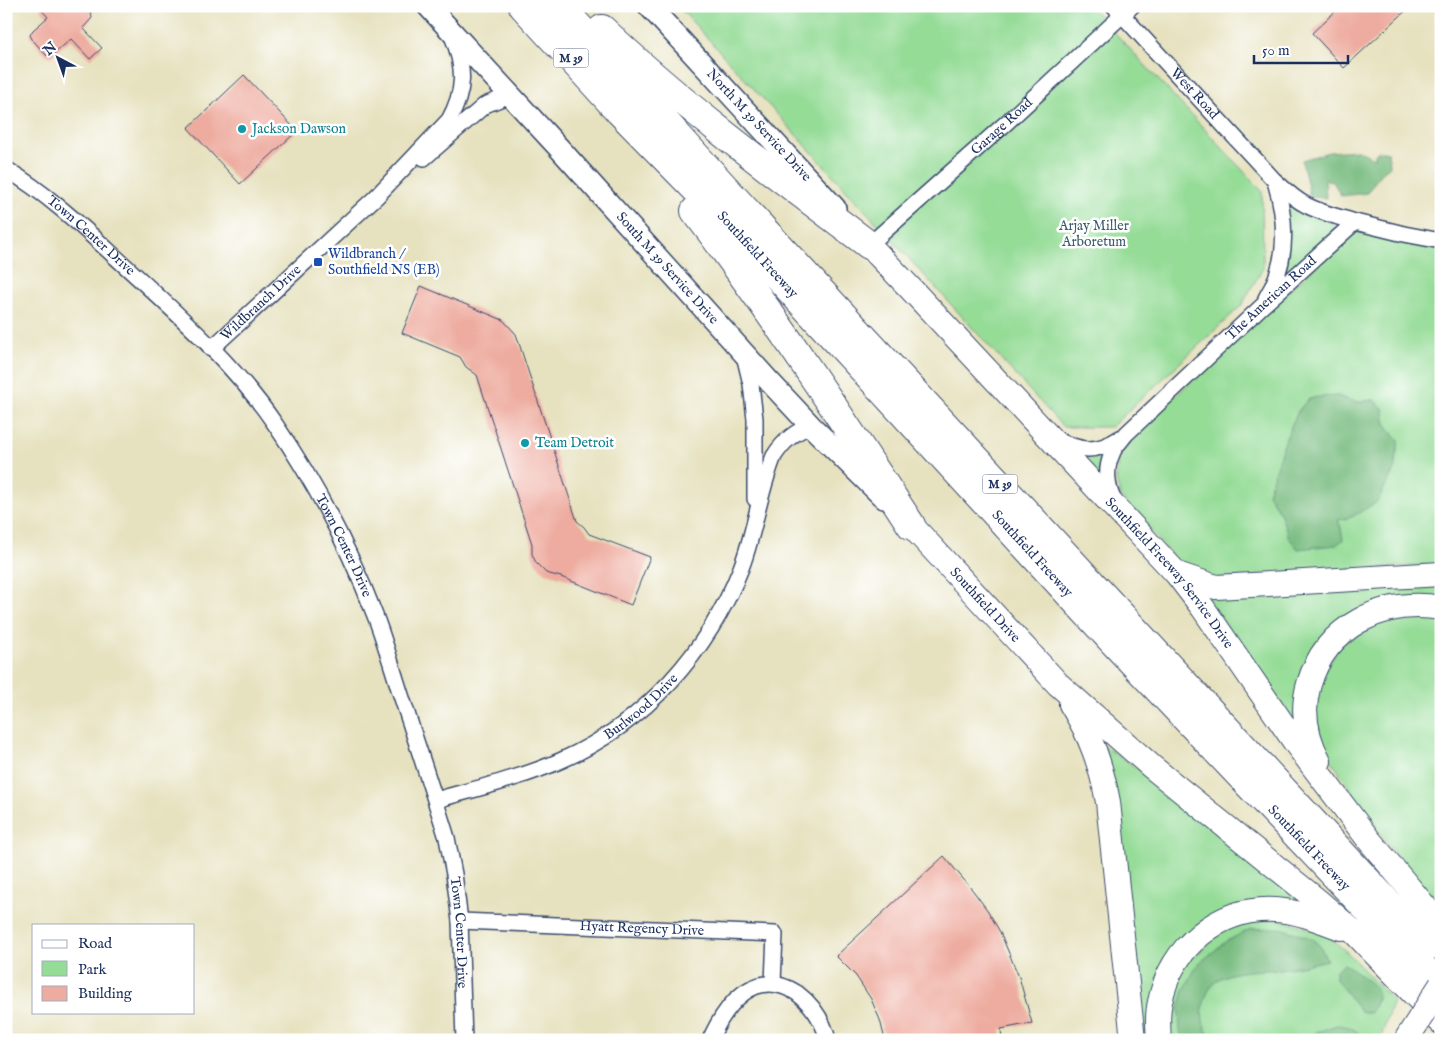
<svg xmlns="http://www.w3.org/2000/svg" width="1447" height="1046" font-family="'IM FELL English',serif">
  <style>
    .green { fill: #95dc97; stroke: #58867a; fill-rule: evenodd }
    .forest { fill: #78bc80; stroke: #4a766f }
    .building { fill: #eeab9f }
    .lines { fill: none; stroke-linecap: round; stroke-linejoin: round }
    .street-casing { stroke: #394a6c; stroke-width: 18 }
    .secondary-casing { stroke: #394a6c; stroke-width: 24 }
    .primary-casing { stroke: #394a6c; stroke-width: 26 }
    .highway-casing { stroke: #394a6c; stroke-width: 30 }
    .street { stroke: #fff; stroke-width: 15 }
    .secondary { stroke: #fff; stroke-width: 21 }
    .primary { stroke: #fff; stroke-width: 24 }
    .highway { stroke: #fff; stroke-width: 28 }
    .primary-bridge-casing { stroke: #394a6c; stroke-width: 26; stroke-linecap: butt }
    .primary-bridge { stroke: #fff; stroke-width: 24 }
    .culture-dot { fill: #0f9aa8; stroke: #fff; stroke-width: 2 }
    .transit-dot { fill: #1a4fb4; stroke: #fff; stroke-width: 2 }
    .labels { text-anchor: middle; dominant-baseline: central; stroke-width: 5; stroke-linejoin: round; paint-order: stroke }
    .shield { fill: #fff; stroke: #5f6d8e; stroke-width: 1 }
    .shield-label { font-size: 12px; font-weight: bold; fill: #1b2f5e }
    .street-label { font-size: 14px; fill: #1b2f5e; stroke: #fff }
    .culture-label { font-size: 14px; fill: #0d838f; stroke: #fff; text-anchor: start }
    .park-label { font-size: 14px; fill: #3a5a6c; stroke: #fff }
    .transit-label { font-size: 14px; fill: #164399; stroke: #fff; text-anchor: start }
  </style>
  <rect width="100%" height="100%" fill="#fff"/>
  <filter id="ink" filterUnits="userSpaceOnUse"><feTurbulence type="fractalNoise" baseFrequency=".02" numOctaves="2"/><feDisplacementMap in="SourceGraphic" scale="10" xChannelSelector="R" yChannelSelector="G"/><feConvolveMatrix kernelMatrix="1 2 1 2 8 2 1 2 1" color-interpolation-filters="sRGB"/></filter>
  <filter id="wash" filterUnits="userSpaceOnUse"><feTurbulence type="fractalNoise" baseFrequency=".0096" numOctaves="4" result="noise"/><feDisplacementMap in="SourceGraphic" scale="20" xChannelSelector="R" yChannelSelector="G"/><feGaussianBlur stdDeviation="1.12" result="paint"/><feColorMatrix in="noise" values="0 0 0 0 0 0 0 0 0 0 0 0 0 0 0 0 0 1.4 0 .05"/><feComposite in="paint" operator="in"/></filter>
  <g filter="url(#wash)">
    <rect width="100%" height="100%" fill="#e6e1be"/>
    <path class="green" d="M678,6H1090L1262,191L1263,268L1241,306L1111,427H1063Z
      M1283,200L1333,221L1334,229L1287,275L1282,270Z
      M1357,231L1411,245L1441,249V564L1218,579L1184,569L1121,497L1116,480L1118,461L1125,446L1132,436L1348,236ZM1337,396L1355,402L1374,400L1383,408L1386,425L1399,441L1352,517L1338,520L1341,528L1289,538L1281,515L1268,493L1298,411L1309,399Z
      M1106,452L1102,473L1099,475L1081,456L1082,453Z
      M1441,577V602L1333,631L1298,728L1207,599L1209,594Z
      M1441,616V906L1408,872L1376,829L1347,783L1324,751L1317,724L1315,695L1321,676L1340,645L1391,617Z
      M1104,746L1168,789L1324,914L1197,927L1153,1040H1138Z
      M1271,916L1326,934L1350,955L1393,1001L1380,1040H1169L1167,1011L1183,966L1230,925Z"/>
    <path class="forest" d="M1358,150L1373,158L1377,151L1388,152L1390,166L1381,173L1367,193L1341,196L1333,181L1325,180L1326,198L1310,197L1302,160L1329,152Z
      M1337,396L1355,402L1374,400L1383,408L1386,425L1399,441L1394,470L1377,502L1352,517L1338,520L1341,528L1343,540L1336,545L1298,549L1289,538L1281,515L1268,493C1274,474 1293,406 1310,399C1316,396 1330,397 1337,396Z
      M1280,928L1311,938L1320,946L1327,960C1312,964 1296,967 1281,969C1262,971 1227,969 1214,983C1208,989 1204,1000 1203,1008C1201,1020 1205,1031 1213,1040H1183L1180,1031L1179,1009L1184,990L1197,965L1225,942L1250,929Z
      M1344,964C1351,967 1354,971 1360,975C1364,979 1369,981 1373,985C1380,992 1377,1006 1370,1013L1360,1011L1336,979V970Z
      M1337,1025C1348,1026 1354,1027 1361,1036L1360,1040H1315L1314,1033Z"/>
    <g id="blocks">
      <path class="building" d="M38,6H89L92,18L83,28L102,48L90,59L71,39L54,54L51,57L46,55L32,39L30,35L33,30L48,17Z
        M1341,6H1411L1344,68L1312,33Z
        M244,75L297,131L240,184L188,128Z
        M421,286L503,320L516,334L577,521L584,527L589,534L650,557L631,605L561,577L546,573L536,563L532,554V544L477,375L466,367L460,357L402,333Z
        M944,856L974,892L988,911L1000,932L1019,977L1032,1023L1001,1029L1002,1040H885L880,1020L871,999L856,976L836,956Z"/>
    </g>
  </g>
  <g filter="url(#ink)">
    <use href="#blocks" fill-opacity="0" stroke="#394a6c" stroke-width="1"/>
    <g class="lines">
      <g class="street-casing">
        <g id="street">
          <path id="s1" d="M1114,6L1274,180C1284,189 1294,199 1306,205C1321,213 1339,217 1355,222"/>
          <path d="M424,158L485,105L510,95"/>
          <path id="s2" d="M6,169C53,197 93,237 134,274C183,319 237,368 275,424C316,484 350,550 376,618C385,642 392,667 400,692C416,741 432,789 447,838L454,874L460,921L464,1040"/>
          <path id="s3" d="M869,245L1005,124L1132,6"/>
          <path d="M1266,298C1289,262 1287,221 1275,181"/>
          <path id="s4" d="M211,349L376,197L449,120C465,91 465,69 453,38"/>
          <path d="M744,355L751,384L755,419V499"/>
          <path d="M1055,439C1081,451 1095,454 1120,438"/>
          <path id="s5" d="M1114,501C1107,487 1105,469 1112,454C1114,447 1121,441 1126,434L1260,308L1355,222L1404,234L1441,241"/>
          <path id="s6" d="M436,800C478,788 522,778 562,760C645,723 708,652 741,568C755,532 759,492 774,456C783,442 795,431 811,426"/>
          <path id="s7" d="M460,921L775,934L773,983"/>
          <path d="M710,1040C726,1004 755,966 797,993C813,1005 823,1020 828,1040"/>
        </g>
      </g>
      <g class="secondary-casing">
        <g id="secondary">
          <path id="s8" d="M428,6L559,148L768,380L811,426L884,498"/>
          <path id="s9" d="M649,6L835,208"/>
        </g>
      </g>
      <g class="primary-casing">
        <g id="primary">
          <path id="s10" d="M869,245L910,288L1177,574L1203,608L1297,745L1369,840L1441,926"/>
          <path id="s11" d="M911,525L1058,684L1152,767L1318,901L1356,934L1441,1022"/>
          <path d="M1177,574L1216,587L1441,574"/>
          <path d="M1071,704C1091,736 1101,765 1108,802L1133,1040"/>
          <path d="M1319,761C1306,737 1301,711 1309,684C1326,626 1383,598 1441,608"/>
          <path d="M1159,1040C1158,1027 1157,1014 1160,1002C1171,947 1219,907 1275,910C1298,911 1320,920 1341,928"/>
        </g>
      </g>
      <g class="highway-casing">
        <g id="highway">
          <path id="s12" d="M523,6L619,111L721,215L1118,647L1441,987"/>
          <path d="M560,6L738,202L1428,946"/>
          <path d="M602,29C685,108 778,176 869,245"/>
          <path d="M695,211C772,312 842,419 911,525"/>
        </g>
      </g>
      <use href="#street" class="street"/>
      <use href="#secondary" class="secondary"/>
      <use href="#primary" class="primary"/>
      <use href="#highway" class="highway"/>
      <g class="primary-bridge-casing">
        <path id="primary-bridge" d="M1406,1040L1441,985"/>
      </g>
      <use href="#primary-bridge" class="primary-bridge"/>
    </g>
  </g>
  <g class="culture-dot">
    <circle cx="242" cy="129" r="5"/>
    <circle cx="525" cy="443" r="5"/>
  </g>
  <rect class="transit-dot" x="313" y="257" width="10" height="10" rx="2.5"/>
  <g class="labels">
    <g class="shield">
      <rect x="553.5" y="48.5" width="35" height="19" rx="4"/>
      <rect x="982.5" y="474.5" width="35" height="19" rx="4"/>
    </g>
    <g class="shield-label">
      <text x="571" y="58">M 39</text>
      <text x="1000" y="484">M 39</text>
    </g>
    <g class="street-label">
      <text stroke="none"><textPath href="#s1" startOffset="119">West Road</textPath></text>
      <text stroke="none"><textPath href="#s9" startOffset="162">North M 39 Service Drive</textPath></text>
      <text stroke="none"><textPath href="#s3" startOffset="178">Garage Road</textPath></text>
      <text stroke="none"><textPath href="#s2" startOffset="108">Town Center Drive</textPath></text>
      <text stroke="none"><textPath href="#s12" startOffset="342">Southfield Freeway</textPath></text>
      <text stroke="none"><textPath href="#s8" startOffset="355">South M 39 Service Drive</textPath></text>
      <text stroke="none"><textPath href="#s5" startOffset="272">The American Road</textPath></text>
      <text stroke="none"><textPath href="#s4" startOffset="68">Wildbranch Drive</textPath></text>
      <text stroke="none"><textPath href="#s2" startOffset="512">Town Center Drive</textPath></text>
      <text stroke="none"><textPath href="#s12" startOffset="748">Southfield Freeway</textPath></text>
      <text stroke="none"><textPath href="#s10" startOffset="445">Southfield Freeway Service Drive</textPath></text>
      <text stroke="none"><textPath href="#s11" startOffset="109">Southfield Drive</textPath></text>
      <text stroke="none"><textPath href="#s6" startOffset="228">Burlwood Drive</textPath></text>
      <text stroke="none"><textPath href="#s12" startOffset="1152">Southfield Freeway</textPath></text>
      <text stroke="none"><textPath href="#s7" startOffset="182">Hyatt Regency Drive</textPath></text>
      <text stroke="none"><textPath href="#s2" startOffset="918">Town Center Drive</textPath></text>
    </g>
    <g class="culture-label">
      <text x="252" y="129">Jackson Dawson</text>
      <text x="535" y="443">Team Detroit</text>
    </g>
    <g class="park-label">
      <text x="1094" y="226">Arjay Miller<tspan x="1094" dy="16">Arboretum</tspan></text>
    </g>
    <g class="transit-label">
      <text x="328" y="254">Wildbranch /<tspan x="328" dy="16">Southfield NS (EB)</tspan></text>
    </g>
  </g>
  <rect width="1447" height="1046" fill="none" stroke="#fff" stroke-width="25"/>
  <rect x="32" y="924" width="162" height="90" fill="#ffffff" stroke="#a4acbf"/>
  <rect x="42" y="940" width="25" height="8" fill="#ffffff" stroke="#a4acbf"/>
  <text x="78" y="948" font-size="15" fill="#1b2f5e">Road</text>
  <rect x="42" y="961" width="25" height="15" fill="#95dc97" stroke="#a4acbf"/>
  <text x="78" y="974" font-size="15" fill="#1b2f5e">Park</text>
  <rect x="42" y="986" width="25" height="15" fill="#eeab9f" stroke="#a4acbf"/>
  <text x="78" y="998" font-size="15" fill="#1b2f5e">Building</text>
  <g transform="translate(58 58) rotate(319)" stroke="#ffffff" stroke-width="4" paint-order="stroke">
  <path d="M0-4L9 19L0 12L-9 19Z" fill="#1b2f5e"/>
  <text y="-8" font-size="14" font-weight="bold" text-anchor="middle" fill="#1b2f5e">N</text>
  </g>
  <path d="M1254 55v8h94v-8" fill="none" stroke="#1b2f5e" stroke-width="2.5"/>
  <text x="1262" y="55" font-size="15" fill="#1b2f5e" stroke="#ffffff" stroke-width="4" paint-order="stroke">50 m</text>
</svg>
